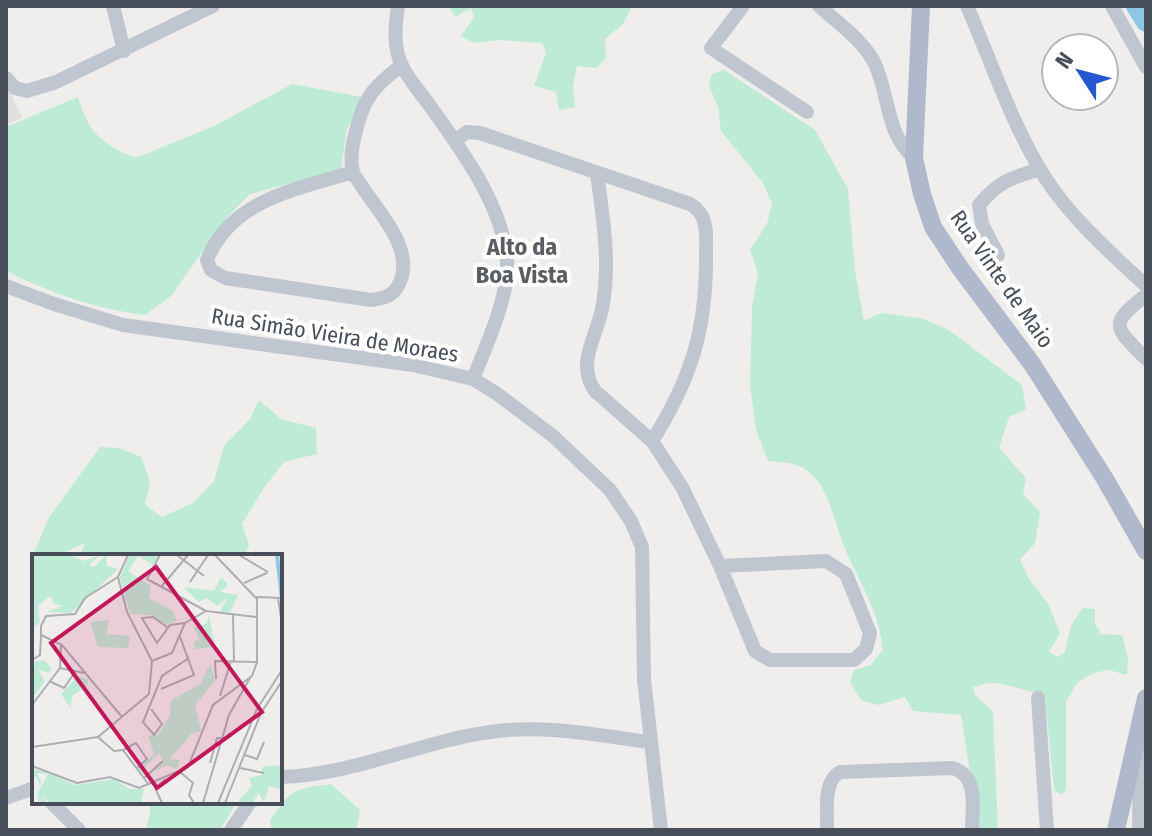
<svg xmlns="http://www.w3.org/2000/svg" width="1152" height="836" font-family="'Fira Sans Condensed',sans-serif">
  <style>
    .education { fill: #e1dfde }
    .green { fill: #beebd6 }
    .lines { fill: none; stroke-linecap: round; stroke-linejoin: round }
    .river { stroke: #8ec7e6; stroke-width: 20 }
    .minor { stroke: #bfc6cf; stroke-width: 14 }
    .major { stroke: #afb9cb; stroke-width: 18 }
    .labels { text-anchor: middle; dominant-baseline: central; stroke-width: 8; stroke-linejoin: round; paint-order: stroke }
    .street-label { font-size: 22px; fill: #474e59; stroke: #fff }
    .neighbourhood-label { font-size: 24px; font-weight: bold; fill: #5a5d62; stroke: #fff }
    .inset-river { fill: none; stroke: #8ec7e6; stroke-width: 4 }
    .inset-road { fill: none; stroke: #acaeb2; stroke-width: 2 }
    .view { fill: #c2185b; fill-opacity: 0.15; stroke: #c2185b; stroke-width: 4 }
    .inset-edge { fill: none; stroke: #474e59; stroke-width: 4 }
  </style>
  <rect width="100%" height="100%" fill="#f0eeed"/>
  <path class="education" d="M6,82L22,118L6,125Z"/>
  <path class="green" d="M449,6H632L623,24L605,39L606,57L597,68L577,66L573,87L575,107L559,110L556,92L534,86L546,53L542,43L499,40L474,43L461,36L474,17L471,8L455,17Z
    M724,70L815,130L848,189L855,271L864,321L881,313L921,318L949,330L1022,385L1026,409L1009,417L999,448L1026,478L1023,494L1040,512L1035,543L1020,560L1030,581L1048,603L1060,633L1049,652L1058,657L1065,652L1071,626L1082,608L1095,609V624L1101,634L1122,635L1128,659L1127,675L1109,670L1093,673L1077,683L1066,702V790L1061,795L1054,790L1045,697C1040,694 999,682 993,683C986,683 979,686 973,687L976,696L993,711L998,830H979L961,715L913,711L905,697L878,705L861,700L850,682L854,670L871,665L883,649C878,610 861,585 846,551C834,525 829,478 799,466C790,462 778,462 768,461L756,430L750,385L752,306L758,273L750,250L767,224L772,204L763,183L721,131L718,107L709,86L712,74Z
    M292,84L362,97L347,129L341,169L250,194L227,217L171,296L145,315C95,309 51,293 6,271V127L78,97C90,135 101,143 136,158L214,126Z
    M259,400L281,419L316,428L317,454L284,462L264,488L242,524L249,545L244,556H80L85,543L61,554L34,552L50,516L100,447L119,448L141,457L150,482L145,505L162,517L193,503L214,481L224,446L250,419Z
    M331,784L360,810L356,830H272L270,820C292,788 294,789 331,784Z
    M150,802H237L220,830H146L150,814Z"/>
  <g class="lines">
    <path class="river" d="M1136,6L1146,22"/>
    <path class="minor" d="M113,6L124,51
      M398,6C395,26 393,47 402,66C409,80 421,93 430,106C463,152 511,216 507,275C504,306 485,349 473,379
      M743,6L711,48L807,112
      M819,6C837,22 861,39 873,60C890,92 884,132 914,158
      M967,6C992,63 1012,126 1046,179C1072,219 1111,253 1146,286
      M1112,6L1146,67
      M6,78L15,88L27,91L56,82L213,6
      M455,141L467,132L480,133L690,204C709,215 706,234 706,253C707,327 692,378 652,441
      M353,172C298,189 231,199 207,260L211,270L225,278L371,300C388,298 397,294 402,276C410,245 379,212 363,188C360,183 355,177 353,172C350,161 352,145 355,135C363,98 373,87 402,65
      M597,173C603,219 611,264 602,309C596,338 576,364 595,391L652,441L682,487L720,566L755,651L770,660H854L866,649L870,633L846,574L826,561L720,566
      M998,255L982,224L979,205C999,181 1011,178 1040,169
      M6,286L54,304L123,325L413,365L473,379L496,393L553,436L610,490L631,521L642,547L644,679L661,830
      M1146,295C1108,325 1114,326 1146,359
      M1038,698L1047,830
      M280,777C353,775 419,742 490,732C543,724 597,735 649,742
      M6,798L34,788
      M51,802L79,830
      M231,830L250,802
      M827,830C828,812 822,782 840,772L953,768C979,777 972,806 972,830
      M1139,830L1140,748"/>
    <path class="major" d="M921,6L914,158L922,194L933,227L960,268L1032,364L1105,479L1146,551
      M1116,830L1146,698"/>
  </g>
  <g class="labels">
    <g class="street-label">
      <text transform="translate(1002 279) rotate(55)">Rua Vinte de Maio</text>
      <text transform="translate(335 335) rotate(9)">Rua Simão Vieira de Moraes</text>
    </g>
    <g class="neighbourhood-label">
      <text x="522" y="247">Alto da<tspan x="522" dy="28">Boa Vista</tspan></text>
    </g>
  </g>
  <g transform="translate(32 554)">
    <rect width="250" height="250" fill="#f0eeed"/>
    <path d="M0,1H38L52,7L68,1L57,11L62,13L74,1L75,12L86,15L39,59L15,58L31,51L22,50L18,42L6,52L8,68L0,74ZM98,1H127L121,11L106,2L96,17L119,32L117,44L141,57L145,67L134,71L118,61L98,60L88,23ZM189,23L196,30L189,38L206,41L198,58H188L195,44L185,52L175,44L166,48L152,33L182,37ZM177,62L183,93L163,95L162,88L168,85L162,74L174,70ZM77,66L74,80L98,82L96,94L66,93L58,68ZM12,106L20,114L17,119L6,116L13,127L0,145V108ZM178,110L183,127L163,151L169,177L159,180L138,205L148,206L145,215L134,211L121,219L132,208L127,199L110,216L112,222L106,215L122,200L116,182L126,181L138,161L139,147L169,129ZM46,122L56,126L55,132L41,141L38,153L29,140ZM250,211V236L237,232L232,249L227,239L220,249L206,247L220,232L217,224L230,221V213ZM1,215L17,219L44,231L82,225L98,235H112L109,249H18L10,241L15,249H7L5,240L16,220L5,219L9,228L8,232L4,222L0,224Z" fill="#beebd6"/>
    <path class="inset-river" d="M245,1L250,46"/>
    <path class="inset-road" d="M128,1L115,25L174,57M145,1L172,22M207,1L236,18M86,23L53,44L43,60L14,62L9,72V81L30,91L90,163M158,28L176,1M212,29L235,19M129,33L156,1M224,43L250,44M246,44L250,70M201,61L202,107M153,69L174,57L225,63M135,73L121,63L110,64L125,89L138,71L153,69M0,106L8,101L9,81M120,107L140,99L153,69M28,114L52,119M184,125L183,107L225,108M17,127L32,134L43,118M129,135L162,121L148,83M188,142L199,107M0,151L28,114L29,90M119,155L130,170L122,181L111,168L130,122L157,104M66,183L82,197L91,196L117,231M0,193L66,183L117,140L120,107L95,58L86,23L96,1M91,196L104,189L115,205L105,214M213,201L225,205L232,188M178,209L185,184H193M0,212L45,229L78,223L107,234L156,213L181,151L220,122L225,108V45L183,1M208,214L232,219M148,218L161,229L157,241L162,249M112,224L131,207M130,249L123,234L134,225M171,249L197,161L218,124M186,249L225,155L250,116M193,249L229,159L250,127"/>
    <path class="view" d="M124,13L230,158L125,234L19,89Z"/>
    <rect width="250" height="250" class="inset-edge"/>
  </g>
  <rect width="1152" height="836" fill="none" stroke="#474e59" stroke-width="16"/>
  <g transform="translate(1080 72) rotate(306)"><circle r="38" fill="#ffffff" stroke="#b5b8bd" stroke-width="2"/>
  <path d="M0-6L14 30L0 20L-14 30Z" fill="#2458d3"/>
  <text y="-12" font-size="22" font-weight="bold" text-anchor="middle" fill="#474e59">N</text>
  </g>
</svg>
